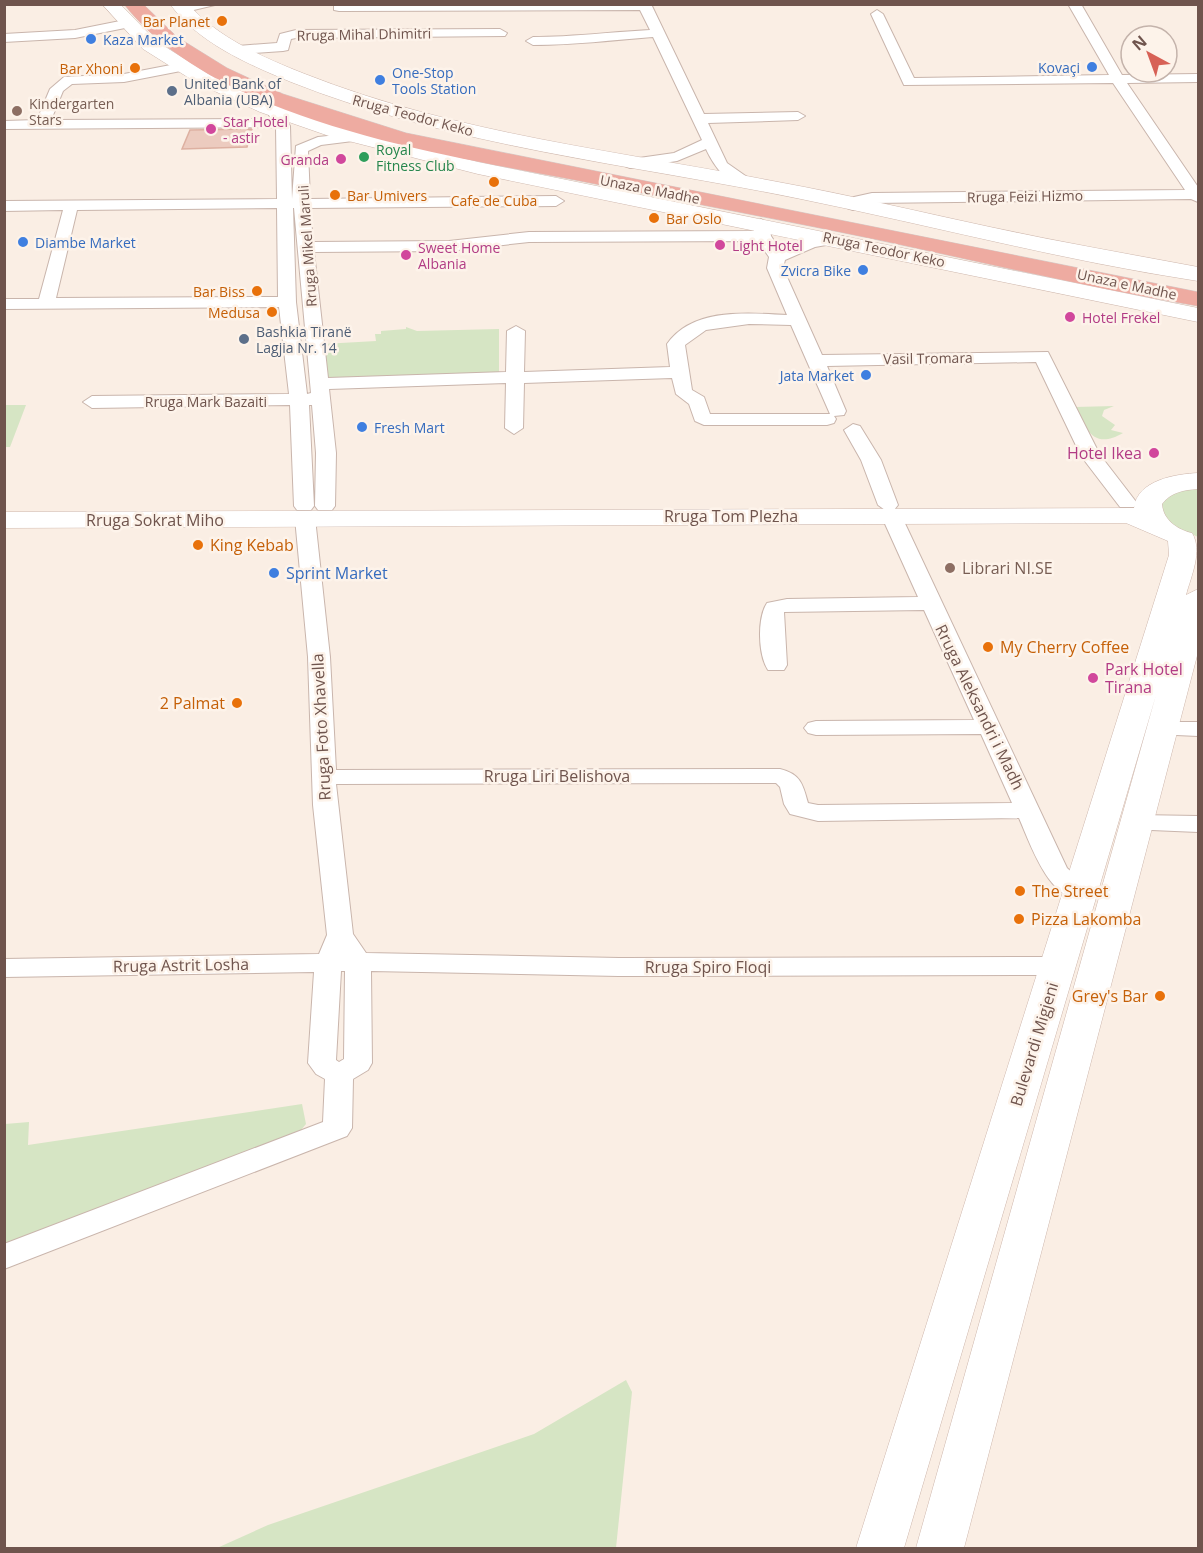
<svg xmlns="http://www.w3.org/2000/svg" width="1203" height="1553" font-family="'Open Sans',sans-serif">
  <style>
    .green { fill: #d6e5c4 }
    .building { fill: #eccbbf; stroke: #ddb0a1; stroke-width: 1.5 }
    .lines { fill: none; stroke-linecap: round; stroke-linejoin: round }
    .street-casing { stroke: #c9b5ac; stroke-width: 2 }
    .secondary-casing { stroke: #ceb7ad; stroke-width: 1 }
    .highway-casing { stroke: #d4ccca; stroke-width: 1 }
    .street { fill: #fff; fill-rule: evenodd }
    .secondary { fill: #fff; fill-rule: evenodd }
    .highway { fill: #eeaba1; fill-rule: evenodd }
    .food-dot { fill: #e8710a; stroke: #fdf3ea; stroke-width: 2 }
    .shop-dot { fill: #3f7fe0; stroke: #fdf3ea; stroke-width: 2 }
    .service-dot { fill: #5c6f8a; stroke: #fdf3ea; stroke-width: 2 }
    .education-dot { fill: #8d6e63; stroke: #fdf3ea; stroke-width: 2 }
    .hotel-dot { fill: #d1479c; stroke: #fdf3ea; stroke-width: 2 }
    .leisure-dot { fill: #2e9e5b; stroke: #fdf3ea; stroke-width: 2 }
    .labels { text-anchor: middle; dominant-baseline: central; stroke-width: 5; stroke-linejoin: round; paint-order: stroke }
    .far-food-label { font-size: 14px; fill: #c56008; stroke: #fdf3ea; text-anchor: end }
    .far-street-label { font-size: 14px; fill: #6f544d; stroke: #fdf3ea }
    .far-shop-label { font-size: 14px; fill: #366cbe; stroke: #fdf3ea; text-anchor: start }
    .far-service-label { font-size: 14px; fill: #4e5e75; stroke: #fdf3ea; text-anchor: start }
    .far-education-label { font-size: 14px; fill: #785e54; stroke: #fdf3ea; text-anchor: start }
    .far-hotel-label { font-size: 14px; fill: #b23c85; stroke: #fdf3ea; text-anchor: start }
    .far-leisure-label { font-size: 14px; fill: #27864d; stroke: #fdf3ea; text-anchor: start }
    .hotel-label { font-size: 16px; fill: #b23c85; stroke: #fdf3ea; text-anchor: end }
    .street-label { font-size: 16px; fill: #6f544d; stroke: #fdf3ea }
    .food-label { font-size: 16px; fill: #c56008; stroke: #fdf3ea; text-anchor: start }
    .education-label { font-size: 16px; fill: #785e54; stroke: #fdf3ea; text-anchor: start }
    .shop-label { font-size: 16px; fill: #366cbe; stroke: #fdf3ea; text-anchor: start }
  </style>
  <rect width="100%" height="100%" fill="#faeee4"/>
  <path class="green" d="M406,327L417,331L499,329V373L332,379L326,376L323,344L376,341L375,334H381V331L406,329Z
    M5,405H26L10,447H5Z
    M1114,406L1104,410L1102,416L1115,425L1111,430L1123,433C1094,450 1086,430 1075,407Z
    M1198,487V537L1168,523L1160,506C1167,492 1184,489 1198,487Z
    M302,1104L306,1124L291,1142L5,1248V1124L29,1122L28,1145Z
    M626,1380L632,1392L616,1548H217L268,1525L534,1434Z"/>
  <path class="building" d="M252,129L247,147L182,149L190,130Z"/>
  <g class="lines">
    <g class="street-casing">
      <path id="street" d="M185,4H219L181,13L175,9Z
        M334,4H651L704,114L798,112L805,116L798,120L708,123L727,163L747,177L750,180L747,183C728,188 713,164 706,149L677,161L630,168L625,166L622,163L625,160L674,153L702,140L653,37C613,40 574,45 533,45L526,41L533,37C573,37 610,32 650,30L640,10L339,11L334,10Z
        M1068,4H1081L1122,75L1198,74V82L1127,83L1198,187V202L1191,199L872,203L853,210L847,208L845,205L854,197L872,193L1185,190L1113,83L904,85L871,14L877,10L883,14L914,78L1109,75Z
        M125,20L130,21V27L75,38L4,42V34L75,30Z
        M500,29L507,33L505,36L296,38L291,39L288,50L283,51L238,54L231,50L238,46L277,43L280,34L296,30Z
        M181,63L188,67L186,70L124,82L72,84L63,91L51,120L271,119L267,111L274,107L279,108L290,126L292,199L296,146L318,137L356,133L361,134L363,137L361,140L321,145L308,151L310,199L556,196L564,201L556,206L310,208L313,242L449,241L529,232L754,231L753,224L761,219L769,224L771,236L780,250L811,238L843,236L845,239L843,242L815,247L785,260L783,268L822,355L1048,352L1100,455L1137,503L1134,507H1120L1081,456L1036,362L827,366L846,411L844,415L834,416L836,419L834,423L827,425H704L695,421L689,404L676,394L672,378L524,383L523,428L514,434L505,428L506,383L329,389L336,453L335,506L332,510H318L315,506L316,453L312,405H309L314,506L311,510H297L294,506L290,405L92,408L83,402L92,396L289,394L279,307L4,309V299H39L63,210L4,211V201L277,199L276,127L4,129V121L37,120L50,89L64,77L124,74ZM277,208L278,297L56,298L77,210ZM293,208H294L311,393L307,394L296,302ZM758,241L769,257L767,268L787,315C747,313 693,307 667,344L670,367L524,372L525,331L516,326L507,331L506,372L328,378L314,252L449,251L529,242ZM749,324L791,325L830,414H710L704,397L692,390L685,345L706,330Z
        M853,424L860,426L881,460L898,505L894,510L901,515L1067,868L1093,892L1089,898C1051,908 1031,845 1019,818L818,821L790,814L784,804L780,787L776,783L336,784L353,934L366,953L619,958L1057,957L1066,960L1070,966L1066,972L1057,975L619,976L371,971L372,1063L368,1070L353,1079L352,1128L347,1136L4,1269V1244L323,1122L325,1079L316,1074L308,1063L314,972L4,977V959L319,954L327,935L313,805L308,657L295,518L298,514H312L315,518L330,657L336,770L780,769C801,774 803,785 808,803L818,805L1012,803L981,734L816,735L808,733L804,728L808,723L816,721L974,720L924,610L784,612L787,665L784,670H768C758,655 757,618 767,603L787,599L918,597L881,515L885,510L878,505L861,460L844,430ZM341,971H345L344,1059L339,1062L336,1060Z
        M1162,722H1198V736L1154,734L1150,729L1154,724Z
        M1137,815L1198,816V832L1128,829L1125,823L1128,817Z"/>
    </g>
    <g class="secondary-casing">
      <path id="secondary" d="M102,4H120L156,41L210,75L274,104L343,128L478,162L1198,308V322L478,174L329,136L260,112L197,83L143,49Z
        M170,4H188C218,38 264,58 305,74C457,134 619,151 778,182C849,195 920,212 990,227C1059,242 1129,254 1198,267V281C1065,261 934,226 801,199C630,164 455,147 291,82C248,64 198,43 170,4Z
        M1198,473V489C1184,490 1171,492 1162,504C1163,520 1178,530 1192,533C1203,551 1191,576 1186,595L1198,589V652L964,1548H916L1156,695L904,1548H856L1169,555L1168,541L1126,523L4,528V512L1134,508C1137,480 1176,474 1198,473Z"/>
    </g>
    <g class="highway-casing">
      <path id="highway" d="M124,4H143L177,37L227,68L283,94L406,133L1198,292V306C1070,285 943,252 815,227C735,211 655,196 575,180C438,154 214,120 124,4Z"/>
    </g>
    <use href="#street" class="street"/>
    <use href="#secondary" class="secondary"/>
    <use href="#highway" class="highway"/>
  </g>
  <g class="food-dot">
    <circle cx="222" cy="21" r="6"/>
    <circle cx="135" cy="68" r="6"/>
    <circle cx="494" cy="182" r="6"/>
    <circle cx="335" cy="195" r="6"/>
    <circle cx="654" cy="218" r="6"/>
    <circle cx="257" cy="291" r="6"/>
    <circle cx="272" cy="312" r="6"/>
    <circle cx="198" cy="545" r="6"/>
    <circle cx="988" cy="647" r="6"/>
    <circle cx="237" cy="703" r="6"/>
    <circle cx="1020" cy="891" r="6"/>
    <circle cx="1019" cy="919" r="6"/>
    <circle cx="1160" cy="996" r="6"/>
  </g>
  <g class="shop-dot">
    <circle cx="91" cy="39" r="6"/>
    <circle cx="1092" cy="67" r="6"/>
    <circle cx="380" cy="80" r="6"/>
    <circle cx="23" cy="242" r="6"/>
    <circle cx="863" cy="270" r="6"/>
    <circle cx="866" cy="375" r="6"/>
    <circle cx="362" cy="427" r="6"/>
    <circle cx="274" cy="573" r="6"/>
  </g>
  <g class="service-dot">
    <circle cx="172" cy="91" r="6"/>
    <circle cx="244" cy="339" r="6"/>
  </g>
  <g class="education-dot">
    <circle cx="17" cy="111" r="6"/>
    <circle cx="950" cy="568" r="6"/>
  </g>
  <g class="hotel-dot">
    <circle cx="211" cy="129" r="6"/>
    <circle cx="341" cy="159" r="6"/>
    <circle cx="720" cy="245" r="6"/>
    <circle cx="406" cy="255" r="6"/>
    <circle cx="1070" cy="317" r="6"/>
    <circle cx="1154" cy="453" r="6"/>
    <circle cx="1093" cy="678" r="6"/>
  </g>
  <circle class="leisure-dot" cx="364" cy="157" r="6"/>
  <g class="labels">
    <g class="far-food-label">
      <text x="210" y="21">Bar Planet</text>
      <text x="123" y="68">Bar Xhoni</text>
      <text x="347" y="195" text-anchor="start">Bar Umivers</text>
      <text x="494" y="200" text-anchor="middle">Cafe de Cuba</text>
      <text x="666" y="218" text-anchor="start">Bar Oslo</text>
      <text x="245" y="291">Bar Biss</text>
      <text x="260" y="312">Medusa</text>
    </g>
    <g class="far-street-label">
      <text transform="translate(364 34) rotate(-1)">Rruga Mihal Dhimitri</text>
      <text transform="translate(413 115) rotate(15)">Rruga Teodor Keko</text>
      <text transform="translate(650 189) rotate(11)">Unaza e Madhe</text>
      <text transform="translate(1025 196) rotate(-1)">Rruga Feizi Hizmo</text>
      <text transform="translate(307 246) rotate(-94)">Rruga Mikel Maruli</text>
      <text transform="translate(884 249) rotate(12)">Rruga Teodor Keko</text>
      <text transform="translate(1127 284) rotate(12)">Unaza e Madhe</text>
      <text transform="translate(928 358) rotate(-1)">Vasil Tromara</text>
      <text x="206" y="401">Rruga Mark Bazaiti</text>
    </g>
    <g class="far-shop-label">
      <text x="103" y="39">Kaza Market</text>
      <text x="1080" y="67" text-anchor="end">Kovaçi</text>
      <text x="392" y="72">One-Stop<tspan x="392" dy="16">Tools Station</tspan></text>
      <text x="35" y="242">Diambe Market</text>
      <text x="851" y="270" text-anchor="end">Zvicra Bike</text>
      <text x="854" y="375" text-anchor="end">Jata Market</text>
      <text x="374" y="427">Fresh Mart</text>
    </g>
    <g class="far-service-label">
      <text x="184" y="83">United Bank of<tspan x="184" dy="16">Albania (UBA)</tspan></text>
      <text x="256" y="331">Bashkia Tiranë<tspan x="256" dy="16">Lagjia Nr. 14</tspan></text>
    </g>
    <g class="far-education-label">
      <text x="29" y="103">Kindergarten<tspan x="29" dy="16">Stars</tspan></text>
    </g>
    <g class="far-hotel-label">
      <text x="223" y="121">Star Hotel<tspan x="223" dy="16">- astir</tspan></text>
      <text x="329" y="159" text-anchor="end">Granda</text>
      <text x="732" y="245">Light Hotel</text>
      <text x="418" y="247">Sweet Home<tspan x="418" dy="16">Albania</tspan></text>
      <text x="1082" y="317">Hotel Frekel</text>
    </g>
    <g class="far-leisure-label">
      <text x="376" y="149">Royal<tspan x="376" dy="16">Fitness Club</tspan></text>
    </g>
    <g class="hotel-label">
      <text x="1142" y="453">Hotel Ikea</text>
      <text x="1105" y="669" text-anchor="start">Park Hotel<tspan x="1105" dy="18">Tirana</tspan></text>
    </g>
    <g class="street-label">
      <text x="731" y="516">Rruga Tom Plezha</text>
      <text x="155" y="520">Rruga Sokrat Miho</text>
      <text transform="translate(980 707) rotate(64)">Rruga Aleksandri i Madh</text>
      <text transform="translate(321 727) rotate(-93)">Rruga Foto Xhavella</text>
      <text x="557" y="776">Rruga Liri Belishova</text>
      <text transform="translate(181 965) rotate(-1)">Rruga Astrit Losha</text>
      <text x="708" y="967">Rruga Spiro Floqi</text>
      <text transform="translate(1034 1044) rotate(-73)">Bulevardi Migjeni</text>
    </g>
    <g class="food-label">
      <text x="210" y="545">King Kebab</text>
      <text x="1000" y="647">My Cherry Coffee</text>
      <text x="225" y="703" text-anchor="end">2 Palmat</text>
      <text x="1032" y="891">The Street</text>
      <text x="1031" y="919">Pizza Lakomba</text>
      <text x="1148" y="996" text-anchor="end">Grey's Bar</text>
    </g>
    <g class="education-label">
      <text x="962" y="568">Librari NI.SE</text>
    </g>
    <g class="shop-label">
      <text x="286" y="573">Sprint Market</text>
    </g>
  </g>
  <rect width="1203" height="1553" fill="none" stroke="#6f544d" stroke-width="12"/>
  <g transform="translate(1149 54) rotate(319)"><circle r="28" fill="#fdf3ea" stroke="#c4b3ab" stroke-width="1.5"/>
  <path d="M0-4.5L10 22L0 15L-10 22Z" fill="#d76156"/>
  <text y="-9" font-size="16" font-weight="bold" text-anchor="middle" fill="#6f544d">N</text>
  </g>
</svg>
